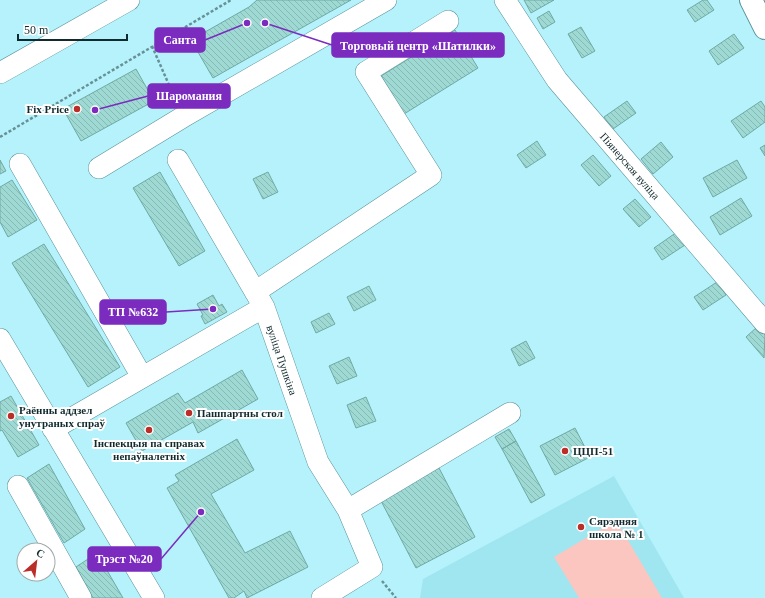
<svg xmlns="http://www.w3.org/2000/svg" width="765" height="598" font-family="Georgia,serif">
  <style>
    .built { fill: #a0e6f1 }
    .grass { fill: #fac6bf }
    .building { fill: url(#building-back-hatch); stroke: #6faaa4 }
    .lines { fill: none; stroke-linecap: round; stroke-linejoin: round }
    .minor-casing { stroke: #58929a; stroke-width: 22 }
    .major-casing { stroke: #58929a; stroke-width: 24 }
    .path { stroke: #669197; stroke-width: 2.5; stroke-dasharray: 3 2; stroke-linecap: butt }
    .minor { stroke: #fff; stroke-width: 21 }
    .major { stroke: #fff; stroke-width: 22 }
    .poi-dot { fill: #bb2d27; stroke: #fff; stroke-width: 1.5 }
    .labels { text-anchor: middle; dominant-baseline: central; stroke-width: 4; stroke-linejoin: round; paint-order: stroke }
    .poi-label { font-size: 11px; font-weight: bold; fill: #112a2d; stroke: #fff; text-anchor: start }
    .street-label { font-size: 11px; fill: #112a2d; stroke: #fff }
    .leader { fill: none; stroke: #7b2cbf; stroke-width: 1.5 }
    .callout-dot { fill: #7b2cbf; stroke: #fff; stroke-width: 1.5 }
    .callout { fill: #7b2cbf; stroke: #7b2cbf; stroke-width: 1.5 }
    .callout-label { font-size: 12px; text-anchor: middle; font-weight: bold; fill: #fff }
  </style>
  <defs>
    <pattern id="building-back-hatch" width="6" height="6" patternUnits="userSpaceOnUse"><rect width="6" height="6" fill="#9ed9d3"/><path d="M-1 5l2 2M0 0l6 6M5-1l2 2" fill="none" stroke="#87bab5"/></pattern>
  </defs>
  <rect width="100%" height="100%" fill="#b6f2fb"/>
  <path class="built" d="M614,476L684,598H420L423,579Z"/>
  <path class="grass" d="M616,520L662,598H579L554,557Z"/>
  <path class="building" d="M257,0H351L213,78L191,40L249,7Z
    M524,0H554L531,13Z
    M703,0H707L714,10L695,22L687,10Z
    M549,11L555,22L543,29L537,18Z
    M581,27L595,51L582,58L568,34Z
    M455,30L478,68L404,114L381,76Z
    M734,34L744,48L718,65L709,51Z
    M136,69L154,101L81,141L63,109Z
    M627,101L636,113L613,129L604,117Z
    M761,101L765,107V122L743,138L731,121Z
    M537,141L546,155L526,168L517,155Z
    M661,142L673,157L653,174L641,159Z
    M765,145V156L760,148Z
    M593,155L611,176L599,186L581,165Z
    M0,160L6,171L0,174Z
    M737,160L747,178L713,197L703,178Z
    M160,172L205,251L179,266L133,188Z
    M268,172L278,192L263,199L253,179Z
    M12,180L37,220L8,237L0,222V187Z
    M741,198L752,216L720,235L710,217Z
    M635,199L651,217L639,227L623,209Z
    M677,232L685,245L662,260L654,248Z
    M44,244L120,367L88,387L12,263Z
    M717,282L726,295L703,310L694,297Z
    M369,286L376,300L354,311L347,297Z
    M213,295L219,306L222,304L227,312L205,324L201,316L203,315L197,304Z
    M329,313L335,324L316,333L311,322Z
    M757,327L765,335L764,358L746,337Z
    M526,341L535,358L519,366L511,349Z
    M349,357L357,376L337,384L329,366Z
    M242,370L258,399L198,433L193,422L142,451L126,423L178,393L185,403Z
    M11,396L39,445L18,457L2,430L0,431V402Z
    M366,397L376,421L356,428L347,405Z
    M575,428L590,457L555,475L540,446Z
    M509,429L516,441L502,449L495,437Z
    M237,439L254,470L211,494L245,553L290,531L308,567L247,598L244,591L234,598H229L167,488L179,481L175,475Z
    M516,441L545,495L531,503L502,449Z
    M49,464L85,529L64,543L27,478Z
    M439,468L475,537L416,568L380,499Z
    M97,553L123,598H93L76,567Z"/>
  <g class="lines">
    <g class="minor-casing">
      <path id="minor" d="M505,0L557,80L765,323
        M0,73L129,0
        M178,160L264,307L318,462L348,510L372,567L322,598
        M20,164L142,377
        M99,168L183,117L386,0
        M255,292L431,175L366,72L448,21
        M0,339L154,598
        M53,429L264,307
        M18,486L81,598
        M348,510L510,413"/>
    </g>
    <g class="major-casing">
      <path id="major" d="M751,0L765,28"/>
    </g>
    <path class="path" d="M152,46L176,101
      M0,137L231,0
      M382,581L396,598"/>
    <use href="#minor" class="minor"/>
    <use href="#major" class="major"/>
  </g>
  <g class="poi-dot">
    <circle cx="77" cy="109" r="4"/>
    <circle cx="189" cy="413" r="4"/>
    <circle cx="11" cy="416" r="4"/>
    <circle cx="149" cy="430" r="4"/>
    <circle cx="565" cy="451" r="4"/>
    <circle cx="581" cy="527" r="4"/>
  </g>
  <g class="labels">
    <g class="poi-label">
      <text x="69" y="109" text-anchor="end">Fix Price</text>
      <text x="19" y="410">Раённы аддзел<tspan x="19" dy="13">унутраных спраў</tspan></text>
      <text x="197" y="413">Пашпартны стол</text>
      <text x="149" y="443" text-anchor="middle">Інспекцыя па справах<tspan x="149" dy="13">непаўналетніх</tspan></text>
      <text x="573" y="451">ЦЦП-51</text>
      <text x="589" y="521">Сярэдняя<tspan x="589" dy="13">школа № 1</tspan></text>
    </g>
    <g class="street-label">
      <text transform="translate(630 166) rotate(49)">Піянерская вуліца</text>
      <text transform="translate(282 360) rotate(71)">вуліца Пушкіна</text>
    </g>
  </g>
  <path class="leader" d="M247 23L205 40M265 23L332 45M95 110L148 96M213 309L166 312M201 512L161 559"/>
  <g class="callout-dot">
    <circle cx="247" cy="23" r="4"/>
    <circle cx="265" cy="23" r="4"/>
    <circle cx="95" cy="110" r="4"/>
    <circle cx="213" cy="309" r="4"/>
    <circle cx="201" cy="512" r="4"/>
  </g>
  <g class="callout">
    <rect x="155" y="28" width="50" height="24" rx="4"/>
    <rect x="332" y="33" width="172" height="24" rx="4"/>
    <rect x="148" y="84" width="82" height="24" rx="4"/>
    <rect x="100" y="300" width="66" height="24" rx="4"/>
    <rect x="88" y="547" width="73" height="24" rx="4"/>
  </g>
  <g class="callout-label">
    <text x="180" y="44">Санта</text>
    <text x="418" y="50">Торговый центр «Шатилки»</text>
    <text x="189" y="100">Шаромания</text>
    <text x="133" y="316">ТП №632</text>
    <text x="124" y="563">Трэст №20</text>
  </g>
  <g transform="translate(36 562) rotate(28)"><circle r="19" fill="#ffffff" stroke="#a0aaab"/>
  <path d="M0-3L7 15L0 10L-7 15Z" fill="#bb2d27"/>
  <text y="-6" font-size="11" font-weight="bold" text-anchor="middle" fill="#112a2d">С</text>
  </g>
  <path d="M18 34v6h109v-6" fill="none" stroke="#112a2d" stroke-width="2"/>
  <text x="24" y="34" font-size="12" fill="#112a2d" stroke="#ffffff" stroke-width="3" paint-order="stroke">50 m</text>
</svg>
